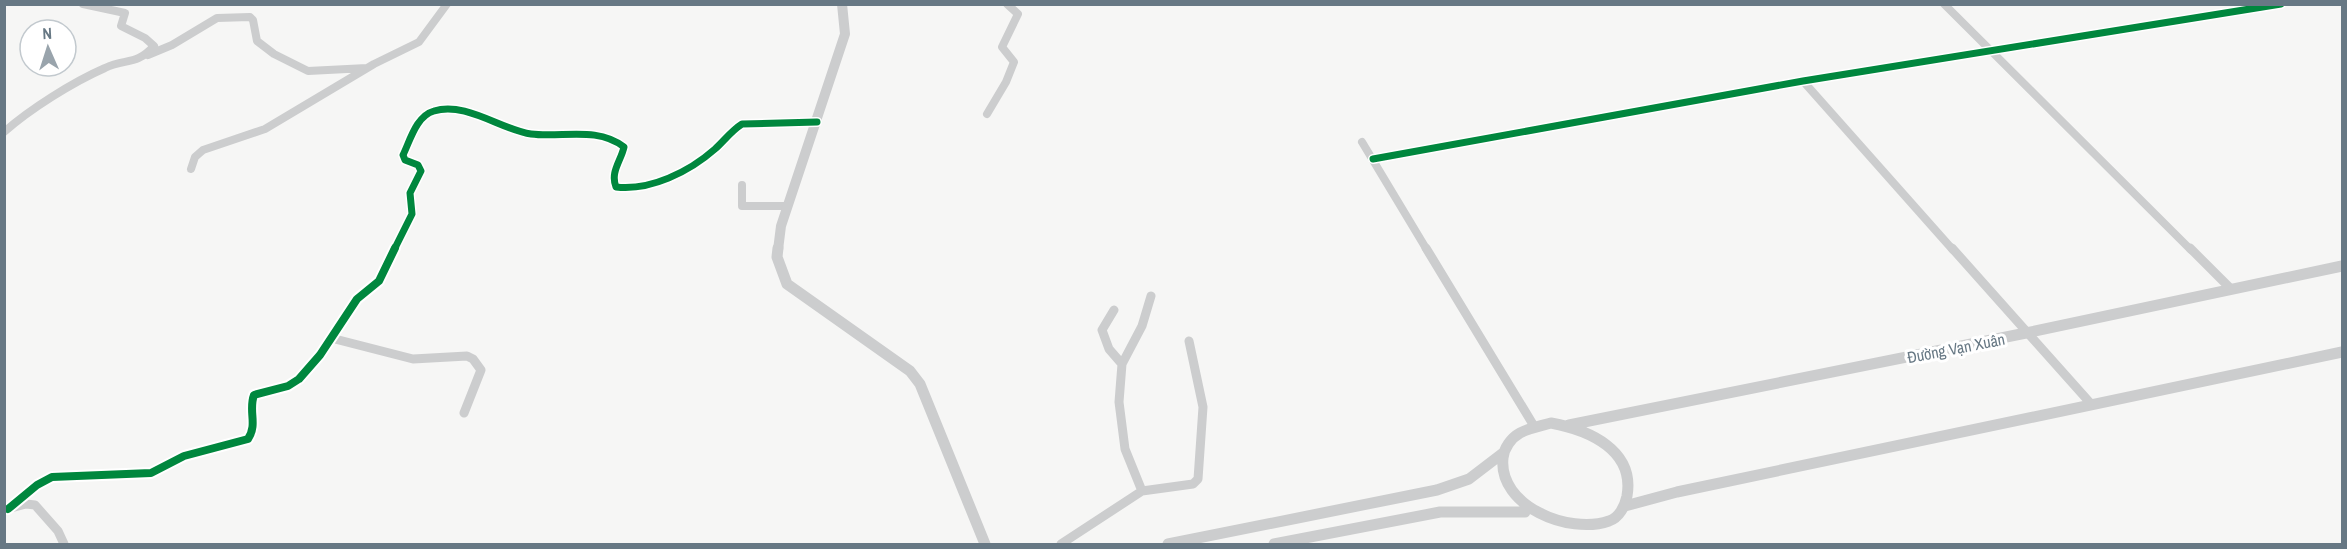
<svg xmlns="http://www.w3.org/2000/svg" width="2347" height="549" font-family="'Archivo Narrow',sans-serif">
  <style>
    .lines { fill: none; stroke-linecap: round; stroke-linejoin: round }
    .minor-far1 { stroke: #cccdce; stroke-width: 8 }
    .minor { stroke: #cccdce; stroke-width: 9 }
    .tertiary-far1 { stroke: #cccdce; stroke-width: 10 }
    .tertiary { stroke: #cccdce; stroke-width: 11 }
    .cycleway-far1-casing { stroke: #fff; stroke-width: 10 }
    .cycleway-casing { stroke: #fff; stroke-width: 12 }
    .cycleway-far1 { stroke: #00873e; stroke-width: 7 }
    .cycleway { stroke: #00873e; stroke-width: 8 }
    .labels { text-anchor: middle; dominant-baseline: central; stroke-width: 6; stroke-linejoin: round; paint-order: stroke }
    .street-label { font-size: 16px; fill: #677884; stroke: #fff }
  </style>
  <rect width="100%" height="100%" fill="#f6f6f5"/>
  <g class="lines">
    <path class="minor-far1" d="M1944,4L2191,250
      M148,55L172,45L217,18L250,17L253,20L257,41L274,54L308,71L367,68
      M1803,81L1953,250
      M987,114L1006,82L1014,62L1002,47L1018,14L1007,4
      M4,132C30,109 73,82 105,68C126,58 136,66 154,46L145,38L121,26L125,13L83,4
      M1362,142L1427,250
      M1373,159L1803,81L2281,4
      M191,169L195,157L203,150L265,129L374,64L419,42L447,4
      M742,185V206H788
      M394,250L412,214L410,193L421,171L418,165L405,160L403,155C410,141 416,116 434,111C465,101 502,130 531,134C562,138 597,126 624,147C621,161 610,172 616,187C650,191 689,172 715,149C724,141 731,131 742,124L817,122"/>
    <path class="minor" d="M1426,248L1534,426
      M1952,248L2092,405
      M2190,248L2231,289
      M1114,310L1102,330L1109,349L1122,364
      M331,338L413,359L467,356L473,359L481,370L464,413
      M1142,491L1125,449L1119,402L1122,364L1142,326L1151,296
      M11,508L26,504L35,505L58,531L64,544
      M8,509L37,485L52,477L151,473L184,456L248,439C258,424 248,411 254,395L288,386L299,379L320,355L357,299L379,281L395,248
      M1061,544L1142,491L1193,484L1198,479L1203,407L1189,341"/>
    <path class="tertiary-far1" d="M778,250L781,226L845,34L842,4"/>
    <path class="tertiary" d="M778,248L777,257L787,284L910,371L920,384L985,544
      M1551,423C1589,430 1635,450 1627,496C1625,506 1619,518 1609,521C1569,535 1498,506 1503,458C1504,448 1511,438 1520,433C1529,428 1541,426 1551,423Z
      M1569,425L2026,333L2342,266
      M1625,506L1677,492L2342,352
      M1168,544L1437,490L1469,479L1503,453
      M1274,544L1440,512H1525"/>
    <g class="cycleway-far1-casing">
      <path id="cycleway-far1" d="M1373,159L1803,81L2281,4
        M394,250L412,214L410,193L421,171L418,165L405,160L403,155C410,141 416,116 434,111C465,101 502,130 531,134C562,138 597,126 624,147C621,161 610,172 616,187C650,191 689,172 715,149C724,141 731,131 742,124L817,122"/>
    </g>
    <g class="cycleway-casing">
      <path id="cycleway" d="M8,509L37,485L52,477L151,473L184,456L248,439C258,424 248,411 254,395L288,386L299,379L320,355L357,299L379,281L395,248"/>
    </g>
    <use href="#cycleway-far1" class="cycleway-far1"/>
    <use href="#cycleway" class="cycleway"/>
  </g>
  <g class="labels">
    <g class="street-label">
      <text transform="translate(1956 348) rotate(-11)">Đường Vạn Xuân</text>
    </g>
  </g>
  <rect width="2347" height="549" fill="none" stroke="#677884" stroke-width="12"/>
  <g transform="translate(48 48) rotate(357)"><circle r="28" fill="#ffffff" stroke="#c2c9ce" stroke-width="1.5"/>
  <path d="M0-4.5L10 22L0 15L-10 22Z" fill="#99a4ac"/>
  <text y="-9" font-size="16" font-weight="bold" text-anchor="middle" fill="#677884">N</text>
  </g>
</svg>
